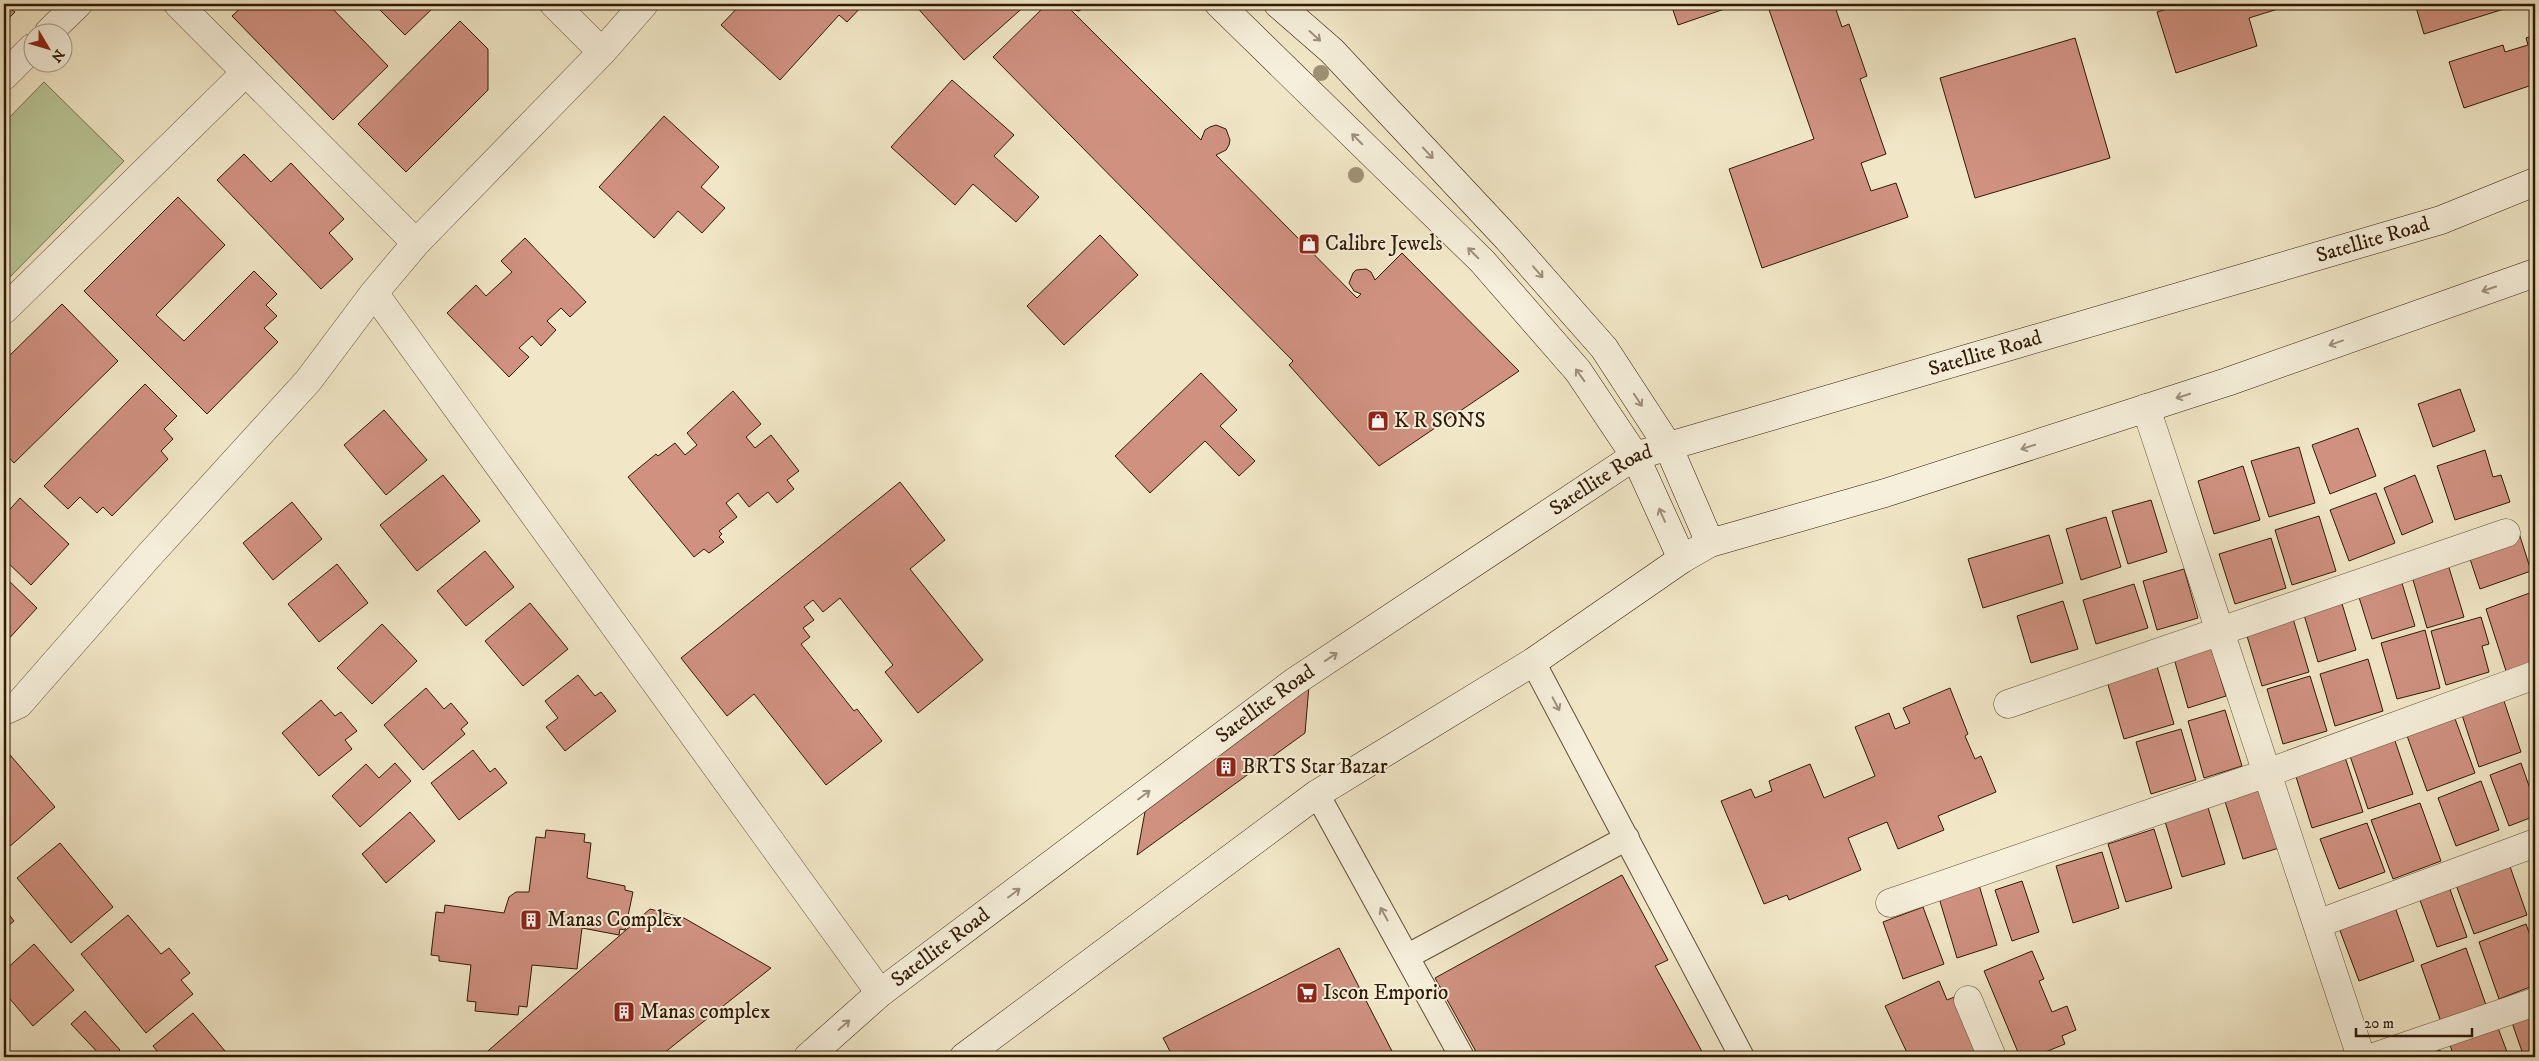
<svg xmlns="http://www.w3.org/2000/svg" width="2539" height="1061" font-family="'IM FELL DW Pica',serif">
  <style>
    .green { fill: #b9c596; stroke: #75704e }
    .building { fill: #d09181; stroke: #311a05 }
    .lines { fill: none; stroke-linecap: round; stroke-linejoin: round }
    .lane-casing { stroke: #614d36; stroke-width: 26 }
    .street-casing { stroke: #614d36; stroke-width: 29 }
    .secondary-casing { stroke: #311a05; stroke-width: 29 }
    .lane { stroke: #f6efdb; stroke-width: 24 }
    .street { stroke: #f6efdb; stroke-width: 28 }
    .secondary { stroke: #f6efdb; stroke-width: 28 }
    .tree { fill: #9e9274 }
    .oneway { stroke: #9d8f7b }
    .labels { text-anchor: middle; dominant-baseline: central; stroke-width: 4; stroke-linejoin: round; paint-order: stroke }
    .street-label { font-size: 21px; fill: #311a05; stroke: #f6efdb }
    .poi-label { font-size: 21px; fill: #311a05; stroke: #f6efdb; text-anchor: start }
  </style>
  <rect width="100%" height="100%" fill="#f1e7c7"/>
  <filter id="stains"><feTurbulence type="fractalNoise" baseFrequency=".004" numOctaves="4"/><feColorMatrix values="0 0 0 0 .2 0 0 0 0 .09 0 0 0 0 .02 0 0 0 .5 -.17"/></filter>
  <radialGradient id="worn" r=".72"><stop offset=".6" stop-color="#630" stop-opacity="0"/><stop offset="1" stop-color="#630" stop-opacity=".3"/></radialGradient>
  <path class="green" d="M44,82L124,161L4,283V123Z"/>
  <path class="building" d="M4,4L15,12L4,23Z
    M245,4H328L388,66L333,120L232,16Z
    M374,4H437L405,35Z
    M741,4H864L847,22L839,15L780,80L721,25Z
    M914,4H1027L964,60Z
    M1047,4H1090L1079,11L1070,9L1201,140L1205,130L1210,127L1216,125L1226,129L1230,140L1229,145L1226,150L1216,155L1357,298L1361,294L1354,291L1349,283L1353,273L1356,270L1366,269L1371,272L1375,280L1402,253L1519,371L1379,466L1289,365L1293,361L993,57Z
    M1671,4H1739L1678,25Z
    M1767,4H1834L1842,27L1849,24L1867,76L1860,79L1886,154L1861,163L1871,191L1896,183L1908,217L1762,268L1729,169L1814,139Z
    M2184,4H2294L2249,18L2257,46L2176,73L2157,12Z
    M2415,4H2520L2424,34Z
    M460,21L488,49V90L406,172L358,124Z
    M2535,35V84L2464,108L2449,62L2503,45L2505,52L2528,45L2526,38Z
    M2075,38L2110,158L1975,198L1940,78Z
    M952,80L1014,135L994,156L1039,197L1016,222L973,184L955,205L891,147Z
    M664,116L719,167L701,187L725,208L702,233L678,211L654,238L599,187Z
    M244,154L271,182L291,163L344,219L329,233L353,259L321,289L217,180Z
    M178,197L225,245L156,315L184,341L254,271L277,294L266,305L277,316L264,328L278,342L207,414L84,291Z
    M1100,235L1138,275L1064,345L1027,306Z
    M525,238L586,302L570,317L561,308L547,321L556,330L541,346L532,336L519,348L529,357L509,377L447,313L476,285L486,296L512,272L501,261Z
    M62,304L118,361L14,463L4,452V361Z
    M1201,373L1237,410L1220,426L1255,461L1239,476L1205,441L1150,493L1115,456Z
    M145,384L177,416L164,429L173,439L161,451L168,459L112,516L103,507L97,513L80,497L68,509L44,486Z
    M2460,389L2475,431L2433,447L2418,404Z
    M733,391L761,424L746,437L755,448L771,435L799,471L787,480L794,489L777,503L768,492L749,507L738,493L726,503L737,517L719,531L722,534L719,537L724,542L709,553L704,549L694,557L628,477L656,454L658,456L675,443L685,455L697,445L687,433Z
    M384,410L427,460L386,495L344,445Z
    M2358,428L2376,476L2330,494L2312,445Z
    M2299,447L2315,503L2269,517L2251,461Z
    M2485,450L2493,477L2501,475L2510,502L2455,520L2437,466Z
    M2243,466L2260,520L2214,534L2198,481Z
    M443,475L480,521L417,571L380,525Z
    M2415,475L2433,522L2402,535L2384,488Z
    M900,482L945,540L910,569L983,660L918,713L885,672L893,665L840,598L823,612L813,600L804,607L814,620L803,628L810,637L801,644L854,711L857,709L882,741L826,785L754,694L727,716L681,658Z
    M2376,493L2395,543L2349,561L2330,510Z
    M20,498L69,544L31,585L4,559V516Z
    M2151,500L2167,552L2128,564L2112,511Z
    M292,502L322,539L273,580L243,543Z
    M2319,516L2336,571L2292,585L2275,530Z
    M2106,517L2121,567L2081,580L2066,529Z
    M2519,533L2531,571L2480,589L2467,550Z
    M2049,535L2063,583L1983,608L1968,559Z
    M2271,538L2286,588L2235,604L2219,554Z
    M485,551L514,587L466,626L437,591Z
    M2447,561L2464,617L2427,628L2411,573Z
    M337,564L368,603L319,642L288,604Z
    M2184,569L2198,618L2157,630L2143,581Z
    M4,576L37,608L4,644Z
    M2401,580L2415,626L2372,639L2358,594Z
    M2134,584L2148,628L2096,644L2083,600Z
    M2535,591V664L2507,674L2486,609Z
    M2340,597L2356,650L2318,662L2302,608Z
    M2063,601L2078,649L2031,663L2017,616Z
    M530,603L568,649L523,686L485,641Z
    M2291,612L2309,672L2262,686L2244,626Z
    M2481,617L2489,644L2482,646L2489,672L2446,685L2431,631Z
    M382,624L417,661L372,704L337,668Z
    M2425,630L2440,688L2397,699L2381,643Z
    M2210,644L2226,696L2188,708L2173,655Z
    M2368,659L2383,711L2335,726L2320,674Z
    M2156,663L2174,724L2124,739L2106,678Z
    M578,675L595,696L601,692L616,711L565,751L546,727L558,718L545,701Z
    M2310,676L2327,731L2283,744L2267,689Z
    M1309,686L1305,733L1137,855L1147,801Z
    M426,688L444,709L451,703L468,723L461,729L465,734L423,770L384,725Z
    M1950,688L1968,734L1965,736L1975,759L1981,756L1996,792L1938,816L1944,830L1898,849L1887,822L1848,838L1861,870L1789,900L1787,895L1764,904L1721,801L1751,789L1755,798L1772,791L1769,781L1810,764L1824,798L1875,776L1855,727L1889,713L1895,729L1910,723L1903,708Z
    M321,700L335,716L341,712L357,731L345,740L352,749L319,776L282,733Z
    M2504,701L2521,752L2479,767L2462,715Z
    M2225,710L2242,766L2204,778L2188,721Z
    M2454,716L2475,773L2427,791L2406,733Z
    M2181,729L2196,780L2151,794L2136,742Z
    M2392,732L2413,794L2368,809L2347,747Z
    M4,748L55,807L9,847L4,840Z
    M473,750L490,772L495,768L507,783L459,820L431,783Z
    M2343,751L2363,812L2312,828L2293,767Z
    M395,763L411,781L360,827L332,796L366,764L379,778Z
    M2521,763L2535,803V816L2509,826L2490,775Z
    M2481,781L2499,830L2456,846L2438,798Z
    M2260,784L2279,848L2243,859L2223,795Z
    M2206,801L2225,864L2182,877L2163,815Z
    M2420,803L2441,861L2393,879L2371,820Z
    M410,812L435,841L386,883L362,854Z
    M2367,823L2385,872L2339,889L2320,839Z
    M2154,829L2172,888L2126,902L2108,844Z
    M546,830L585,834L584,842L591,843L587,878L625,886V890L633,892L625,930L620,929L619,935L582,928L577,969L532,965L527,1007L519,1006L518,1015L475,1011L476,1002L467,1001L471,965L439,961V956L431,955L436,912L444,913L445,905L504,913L509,897L516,892H529L536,837L545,838Z
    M60,843L113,907L71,943L17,878Z
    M2102,852L2119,908L2073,923L2056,866Z
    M2506,855L2527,915L2474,934L2452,874Z
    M1622,875L1668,960L1655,966L1705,1057H1479L1435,978Z
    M2022,881L2039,932L2012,941L1995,890Z
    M2447,881L2467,937L2437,947L2417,892Z
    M1979,885L1997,945L1957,958L1939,898Z
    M1923,907L1944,964L1903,979L1883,922Z
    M2395,907L2414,961L2359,981L2339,928Z
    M4,908L14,921L4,929Z
    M650,909L684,918L771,968L659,1057H481Z
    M128,915L161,954L169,948L190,973L181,980L193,994L146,1033L81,954Z
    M2526,924L2535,949V985L2499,999L2479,942Z
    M34,944L74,990L33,1026L4,992V971Z
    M1339,948L1395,1057H1173L1163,1038Z
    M2466,948L2486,1005L2441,1022L2421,965Z
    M2032,951L2044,979L2039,981L2052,1012L2067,1006L2076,1030L2062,1036L2065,1044L2033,1057H2020L1984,971Z
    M1939,981L1947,1000L1959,995L1983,1047L1971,1053L1973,1057H1909L1885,1006Z
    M85,1011L120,1050L112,1057H102L71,1024Z
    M2535,1012V1057H2524L2511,1020Z
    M193,1013L230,1057H162L153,1046Z
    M2498,1028L2509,1057H2454L2450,1045Z
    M2440,1050L2442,1057H2421Z"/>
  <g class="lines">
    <g class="lane-casing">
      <path id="lane" d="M1533,662L1742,1057
        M1317,794L1462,1057
        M1408,956L1627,838"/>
    </g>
    <g class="street-casing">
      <path id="street" d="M178,4L416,243
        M554,4L602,52
        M49,32L78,4
        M4,76L32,48
        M374,293L880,993
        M4,310L246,72
        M2146,408L2361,1057
        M2008,704L2506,533
        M4,711L19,704L145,560L308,381L374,293L416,243L602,52L644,4
        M1890,903L2267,773L2535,675
        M2317,924L2535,843
        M1968,1000L1992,1057
        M2374,1057L2535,1002"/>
    </g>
    <g class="secondary-casing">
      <g id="secondary">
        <path d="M1219,4L1482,261L1578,371L1635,456L1682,559"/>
        <path d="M1278,4L1332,51L1507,238L1604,348L1668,446L1710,543"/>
        <path id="s1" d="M808,1057L880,993L1294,682L1635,456L2441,220L2535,182"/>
        <path d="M964,1057L1317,794L1533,662L1682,559L1710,543L1885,493L2227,382L2535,273"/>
      </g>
    </g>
    <use href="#lane" class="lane"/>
    <use href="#street" class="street"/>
    <use href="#secondary" class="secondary"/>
  </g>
  <g class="tree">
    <circle cx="1321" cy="73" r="8"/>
    <circle cx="1356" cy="175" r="8"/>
  </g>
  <defs><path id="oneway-shaft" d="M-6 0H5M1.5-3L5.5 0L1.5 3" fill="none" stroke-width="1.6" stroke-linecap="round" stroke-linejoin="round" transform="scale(1.25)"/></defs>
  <g class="oneway">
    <use href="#oneway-shaft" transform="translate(1315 36) rotate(42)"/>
    <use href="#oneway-shaft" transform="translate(1357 139) rotate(-135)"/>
    <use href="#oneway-shaft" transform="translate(1428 153) rotate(47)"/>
    <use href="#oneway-shaft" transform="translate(1473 253) rotate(-135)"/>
    <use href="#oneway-shaft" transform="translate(1538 272) rotate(49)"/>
    <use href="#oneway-shaft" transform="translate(2489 289) rotate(161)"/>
    <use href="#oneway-shaft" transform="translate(2336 343) rotate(160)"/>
    <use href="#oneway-shaft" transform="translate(1580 375) rotate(-126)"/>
    <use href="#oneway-shaft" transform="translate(2183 396) rotate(162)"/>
    <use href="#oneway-shaft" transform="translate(1638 400) rotate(57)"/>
    <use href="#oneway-shaft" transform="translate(2028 447) rotate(162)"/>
    <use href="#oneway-shaft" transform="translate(1662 515) rotate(-114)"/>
    <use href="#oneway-shaft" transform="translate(1331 657) rotate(-34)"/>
    <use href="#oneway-shaft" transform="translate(1556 704) rotate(62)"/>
    <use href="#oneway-shaft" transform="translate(1144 795) rotate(-37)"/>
    <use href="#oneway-shaft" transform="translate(1014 893) rotate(-37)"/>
    <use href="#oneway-shaft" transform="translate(1384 914) rotate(-119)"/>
    <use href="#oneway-shaft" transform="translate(844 1025) rotate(-41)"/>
  </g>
  <defs>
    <g id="shop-square" transform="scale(1.125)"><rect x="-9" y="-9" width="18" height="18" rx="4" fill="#8f2418" stroke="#f6efdb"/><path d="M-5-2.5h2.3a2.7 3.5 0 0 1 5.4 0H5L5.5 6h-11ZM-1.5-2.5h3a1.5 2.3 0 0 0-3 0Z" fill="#fff"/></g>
    <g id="building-square" transform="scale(1.125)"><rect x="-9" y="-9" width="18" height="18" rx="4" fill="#8f2418" stroke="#f6efdb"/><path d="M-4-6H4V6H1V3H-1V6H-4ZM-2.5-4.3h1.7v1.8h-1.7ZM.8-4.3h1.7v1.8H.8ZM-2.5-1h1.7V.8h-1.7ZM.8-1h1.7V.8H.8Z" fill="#fff"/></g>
    <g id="supermarket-square" transform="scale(1.125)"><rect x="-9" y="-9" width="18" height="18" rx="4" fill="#8f2418" stroke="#f6efdb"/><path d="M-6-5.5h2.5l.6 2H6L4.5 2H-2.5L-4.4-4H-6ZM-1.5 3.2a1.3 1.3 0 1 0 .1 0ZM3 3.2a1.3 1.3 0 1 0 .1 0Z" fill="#fff"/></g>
  </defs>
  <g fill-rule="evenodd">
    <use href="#shop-square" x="1309" y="244"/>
    <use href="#shop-square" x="1378" y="421"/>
    <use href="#building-square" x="1226" y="767"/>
    <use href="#building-square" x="531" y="920"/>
    <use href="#supermarket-square" x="1307" y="993"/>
    <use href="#building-square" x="624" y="1012"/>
  </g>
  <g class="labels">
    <g class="street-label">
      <text stroke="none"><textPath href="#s1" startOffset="1792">Satellite Road</textPath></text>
      <text stroke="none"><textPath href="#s1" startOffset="1388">Satellite Road</textPath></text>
      <text stroke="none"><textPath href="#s1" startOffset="982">Satellite Road</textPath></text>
      <text stroke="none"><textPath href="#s1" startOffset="578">Satellite Road</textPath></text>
      <text stroke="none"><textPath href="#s1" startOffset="172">Satellite Road</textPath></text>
    </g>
    <g class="poi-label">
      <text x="1325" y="244">Calibre Jewels</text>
      <text x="1394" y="421">K R SONS</text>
      <text x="1242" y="767">BRTS Star Bazar</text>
      <text x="547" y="920">Manas Complex</text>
      <text x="1323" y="993">Iscon Emporio</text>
      <text x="640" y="1012">Manas complex</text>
    </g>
  </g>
  <rect width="2539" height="1061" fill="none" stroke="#f1e7c7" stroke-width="20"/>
  <rect x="5" y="5" width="2529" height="1051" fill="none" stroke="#311a05" stroke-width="2.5"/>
  <rect x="10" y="10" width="2519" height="1041" fill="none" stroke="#311a05"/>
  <g transform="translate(48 48) rotate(128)"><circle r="24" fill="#f6efdb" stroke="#a79a85"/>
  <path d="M0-4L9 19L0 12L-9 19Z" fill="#8f2418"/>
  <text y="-8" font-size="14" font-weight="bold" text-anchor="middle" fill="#311a05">N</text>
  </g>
  <path d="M2356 1028v8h116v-8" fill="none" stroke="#311a05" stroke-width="2.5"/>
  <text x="2364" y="1028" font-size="15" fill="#311a05" stroke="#f6efdb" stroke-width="4" paint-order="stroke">20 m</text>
  <rect width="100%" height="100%" filter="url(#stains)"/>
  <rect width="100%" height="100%" fill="url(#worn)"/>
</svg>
